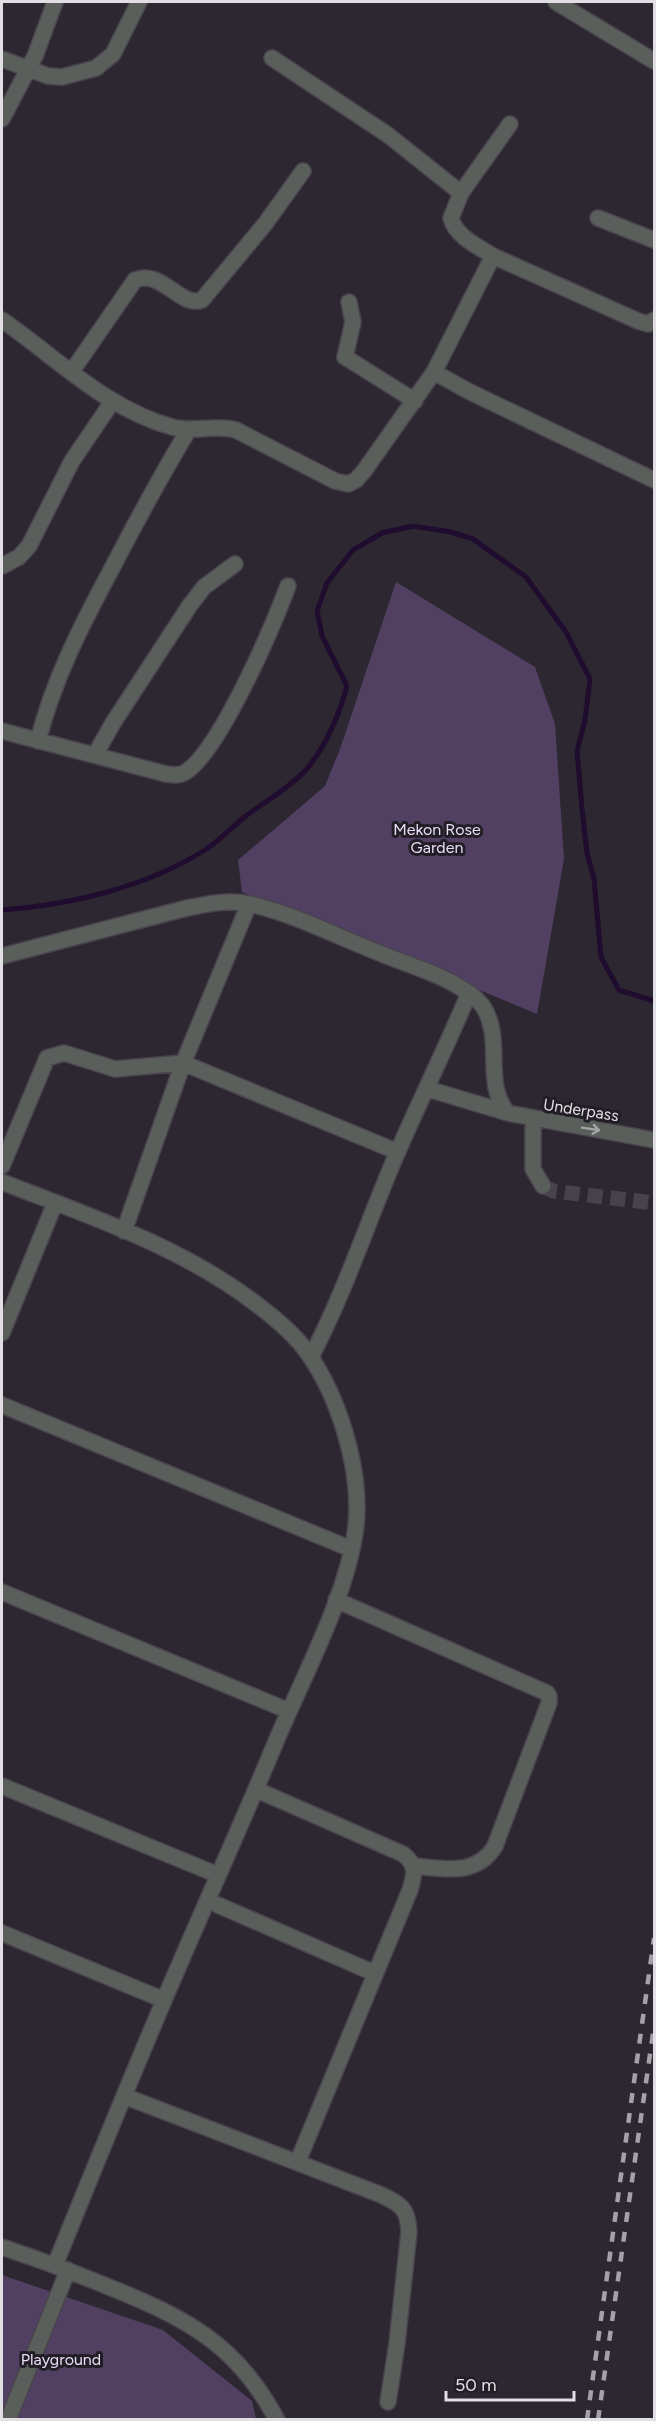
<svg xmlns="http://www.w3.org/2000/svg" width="656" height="2421" font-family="Figtree,sans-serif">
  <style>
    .green { fill: #524062 }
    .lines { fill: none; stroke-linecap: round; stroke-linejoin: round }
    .stream { stroke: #1f0c2e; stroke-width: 5 }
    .minor-tunnel { stroke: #47424b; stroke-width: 15; stroke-dasharray: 15 8; stroke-linecap: butt }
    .minor-casing { stroke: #49444d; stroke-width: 18 }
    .minor { stroke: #5a5f5c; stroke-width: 15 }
    .rail { stroke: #a4a1a8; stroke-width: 4.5; stroke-dasharray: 10 10; stroke-linecap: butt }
    .oneway { stroke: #a4a5a7 }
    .labels { text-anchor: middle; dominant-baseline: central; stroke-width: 6; stroke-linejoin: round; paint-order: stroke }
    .park-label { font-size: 16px; fill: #e9dcf7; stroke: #221e26 }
    .street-label { font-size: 16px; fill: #e1dee4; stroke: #221e26 }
  </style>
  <rect width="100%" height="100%" fill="#2c2730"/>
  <path class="green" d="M396,582L535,667L555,724L564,859L537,1014L242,892L238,860L325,786L340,749Z
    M2,2275L163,2330L252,2401L256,2419L2,2420Z"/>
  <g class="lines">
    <path class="stream" d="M2,910C71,905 146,887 205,850C220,840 233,826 247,815C265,802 290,787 305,771C325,748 339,715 347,686L322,636L317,611L327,583L353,550L382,533L413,526L451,532L473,539L526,577L566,632L590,679L585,720L577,751L582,809L587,853L594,879L601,957L619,990L654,1001"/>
    <path class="minor-tunnel" d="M543,1186L553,1191L654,1203"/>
    <g class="minor-casing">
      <path id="minor" d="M556,2L654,61
        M272,58L388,135L461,193
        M2,59L48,76L62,77L96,68L113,54L139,2
        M2,119L35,56L55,2
        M598,218L654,240
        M493,256C479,247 455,236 451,218L461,193L510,124
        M349,302L353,322L345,357L415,401
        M2,320C57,358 106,409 172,427C194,433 215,424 236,430L335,481L348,484L356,480L364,471L434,372L493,256L638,321L648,324L654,320
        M72,371L135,280C162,269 180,308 202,300L265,224L303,171
        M434,372L470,392L654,480
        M2,566L19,557L29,546L72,461L112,402
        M2,731L166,774C173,775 178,776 184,773C219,753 273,626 288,586
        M38,741C53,681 81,626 110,572C135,524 160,477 188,431
        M95,755L113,723L190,605L204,587L235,564
        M2,956L187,908C208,904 229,899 250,904C294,914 336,936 377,952C405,964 436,972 461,988C469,992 476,998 482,1005C505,1037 482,1084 508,1113L654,1140
        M428,1089L508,1113
        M533,1119V1169L543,1186
        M2,1166L47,1058L64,1053L115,1069L183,1063L398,1152
        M2,1182C89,1216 180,1246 255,1303C271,1315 287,1328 300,1343C337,1388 362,1468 356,1526C348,1594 304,1675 277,1739C241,1826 202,1911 165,1998C127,2087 91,2176 55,2265
        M124,1231L182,1066L249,904
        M2,1333L55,1203
        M311,1357C346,1290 368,1220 398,1151C421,1098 447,1046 469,993
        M2,1405L351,1549
        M2,1592L289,1711
        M336,1600L547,1693L549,1696V1703L495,1846C477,1876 445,1869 415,1866
        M2,1786L218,1875
        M257,1790L403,1854C417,1865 415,1873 410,1890L298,2161
        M218,1905L374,1973
        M2,1933L164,2000
        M124,2096L379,2194C401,2204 408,2208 409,2232L397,2343L388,2402
        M2,2247C38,2259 73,2272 109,2287C186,2318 237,2344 277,2420
        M8,2420L68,2270"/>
    </g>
    <use href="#minor" class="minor"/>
    <path class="rail" d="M587,2420L654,1938
      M598,2420L654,2026"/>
  </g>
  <defs><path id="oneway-shaft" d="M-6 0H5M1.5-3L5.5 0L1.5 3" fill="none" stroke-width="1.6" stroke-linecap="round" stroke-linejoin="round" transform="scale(1.5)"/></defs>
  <use class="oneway" href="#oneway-shaft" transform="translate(591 1129) rotate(9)"/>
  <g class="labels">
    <g class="park-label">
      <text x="437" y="829">Mekon Rose<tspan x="437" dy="18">Garden</tspan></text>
      <text x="61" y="2359">Playground</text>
    </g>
    <g class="street-label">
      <text transform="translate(581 1110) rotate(9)">Underpass</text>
    </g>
  </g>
  <rect width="656" height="2421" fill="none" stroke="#e1dee4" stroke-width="6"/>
  <path d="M446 2391v9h128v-9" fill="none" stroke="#e1dee4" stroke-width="3"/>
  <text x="455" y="2391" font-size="18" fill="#e1dee4" stroke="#221e26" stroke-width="4.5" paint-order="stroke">50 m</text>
</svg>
